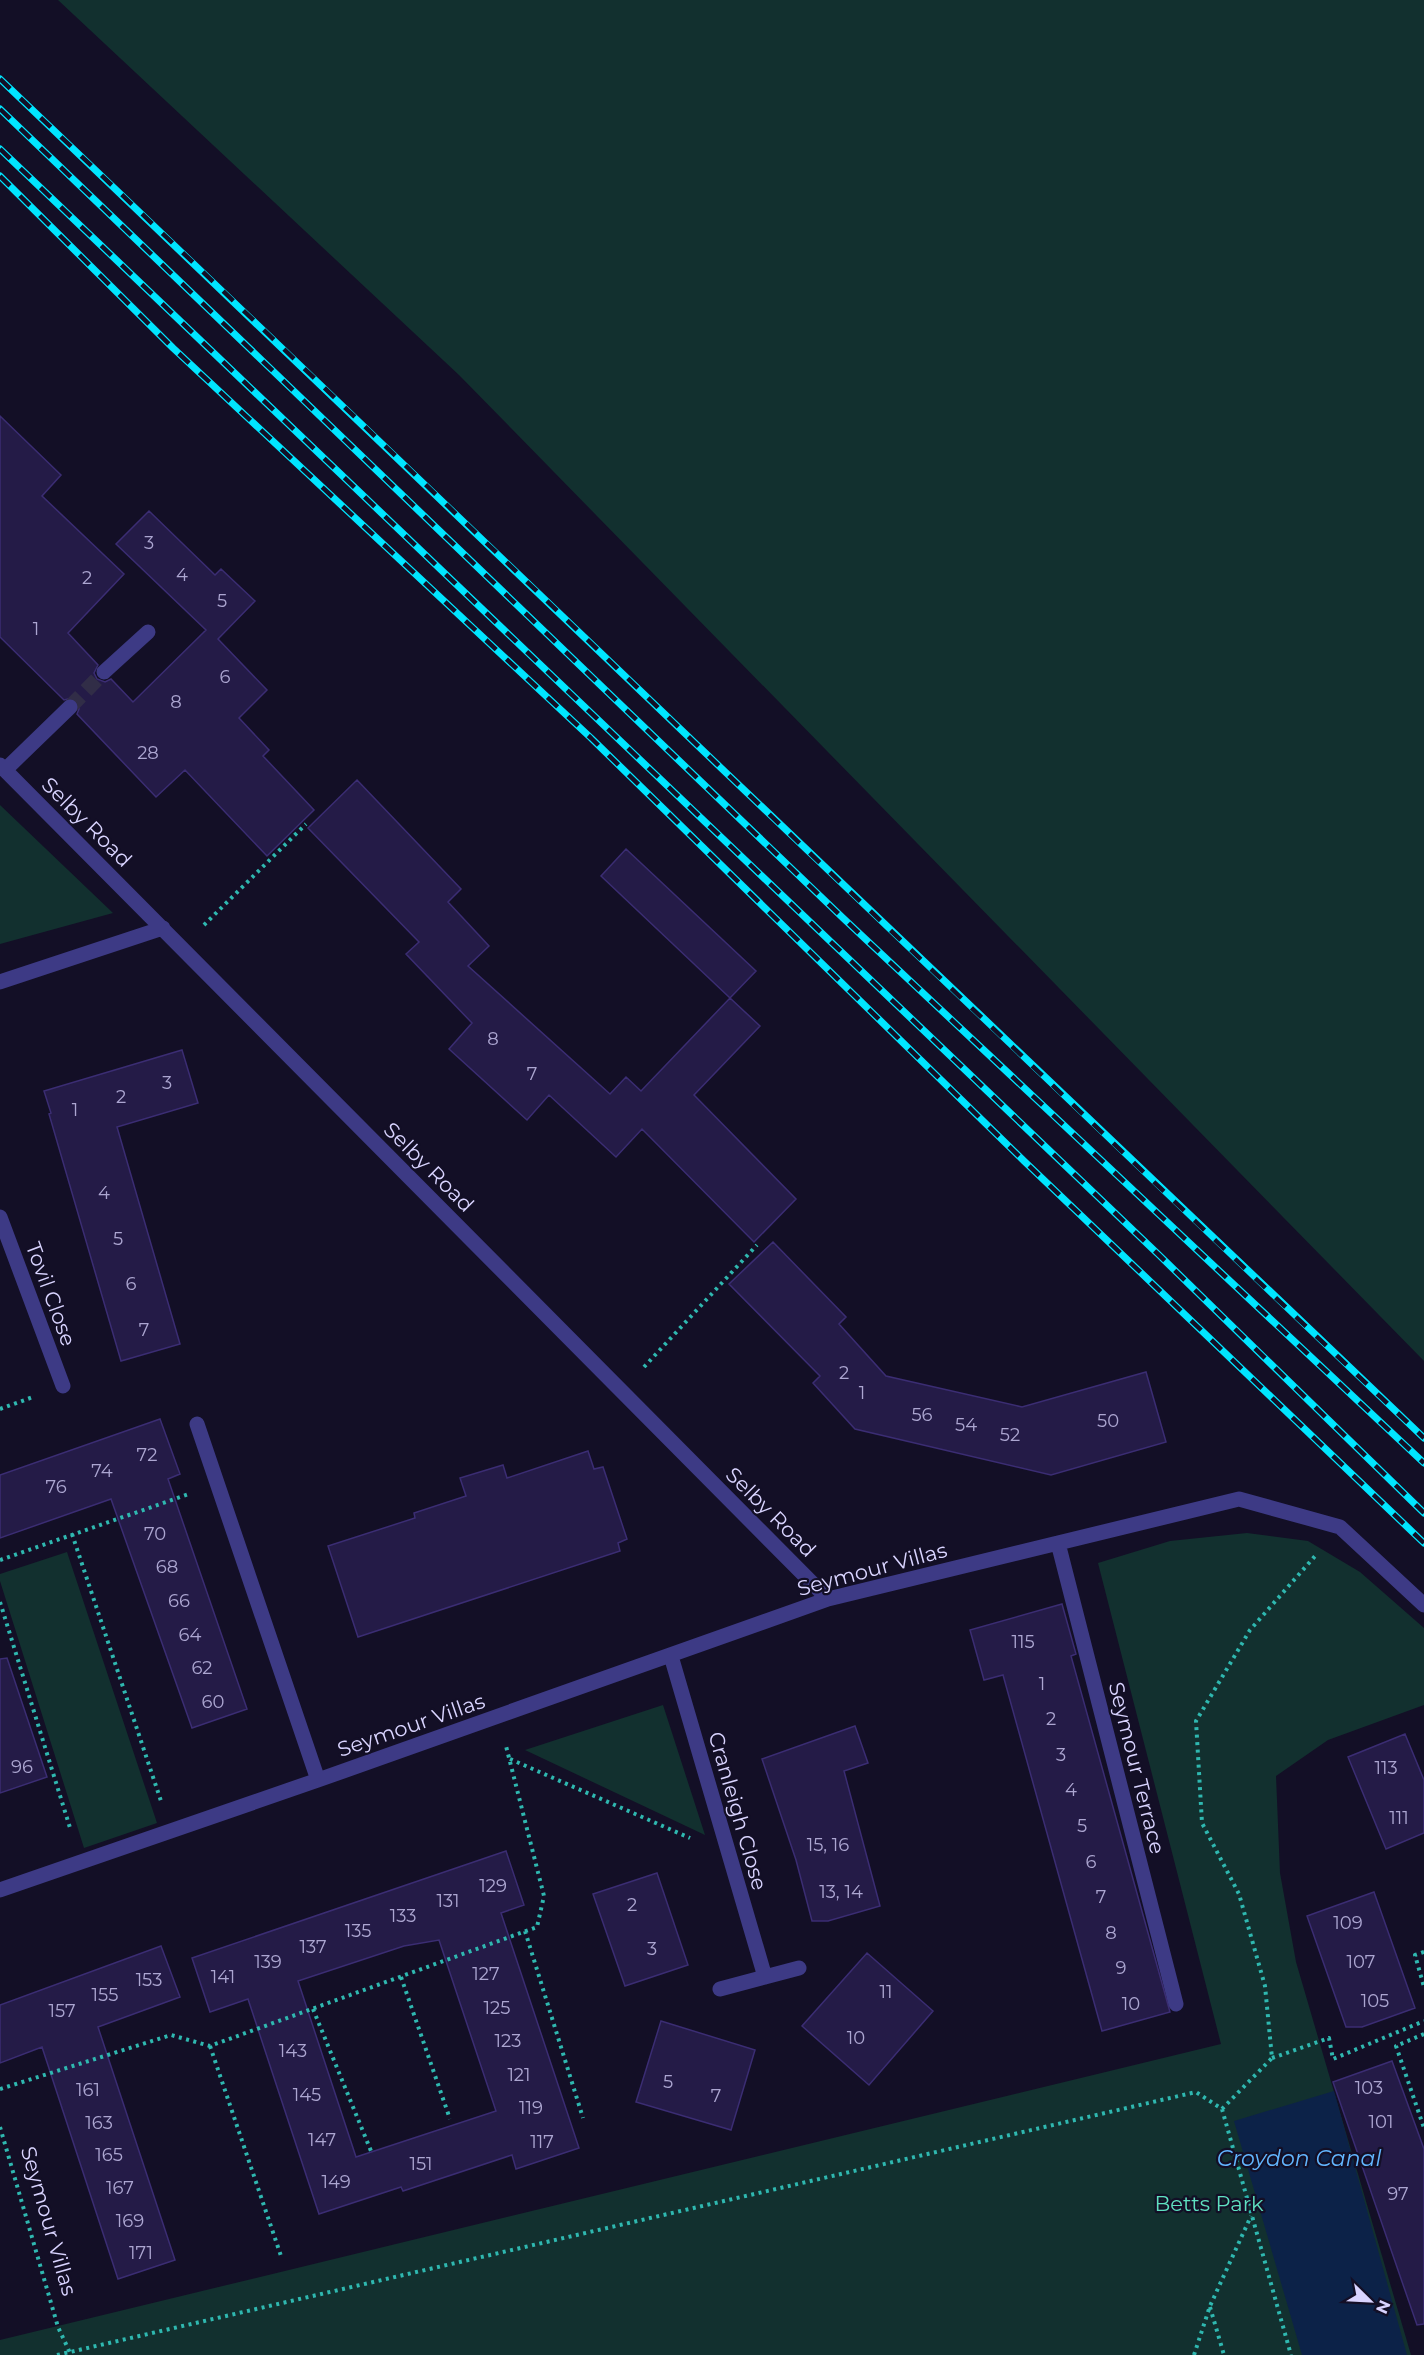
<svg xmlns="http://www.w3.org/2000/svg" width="1424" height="2355" font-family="Montserrat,sans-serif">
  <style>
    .green { fill: #12302f }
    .water { fill: #0c2248 }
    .building { fill: #241b47; stroke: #3b2d73; stroke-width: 1.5; fill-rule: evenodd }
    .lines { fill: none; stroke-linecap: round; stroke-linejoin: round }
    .street-tunnel { stroke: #312d47; stroke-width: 15; stroke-dasharray: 15 8; stroke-linecap: butt }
    .path { stroke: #2fb8b0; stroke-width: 4; stroke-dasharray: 3 4.5; stroke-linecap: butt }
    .street { stroke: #3d3a85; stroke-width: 15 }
    .rail-casing { stroke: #00e5ff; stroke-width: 7 }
    .rail { stroke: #130f26; stroke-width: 4.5; stroke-dasharray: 14; stroke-linecap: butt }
    .labels { text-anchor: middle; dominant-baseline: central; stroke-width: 4.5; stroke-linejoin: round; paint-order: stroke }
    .number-label { font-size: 18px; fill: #aca6d1 }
    .street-label { font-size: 21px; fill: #d9d4ff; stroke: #130f26 }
    .park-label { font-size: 21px; fill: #5fe0c0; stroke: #130f26 }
    .water-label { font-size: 22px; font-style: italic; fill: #62b6ff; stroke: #130f26 }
  </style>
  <rect width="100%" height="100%" fill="#130f26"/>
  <path class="green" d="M58,0H1424V1361L459,375Z
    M0,805L113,913L0,944Z
    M1247,1533L1308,1541L1360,1572L1424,1628V1705L1328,1740L1276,1776L1280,1873L1296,1962L1411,2355H0V2340L1221,2044L1098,1563L1170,1541Z
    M67,1552L157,1823L84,1848L0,1581V1574Z
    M663,1705L705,1835L525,1750Z"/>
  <path class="water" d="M1334,2091L1407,2355H1302L1234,2121Z"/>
  <path class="building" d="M0,416L61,475L42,496L124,574L68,633L98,665L94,673L97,679L105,682L111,679L133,702L206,630L116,544L149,511L215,575L221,569L255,601L218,639L267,690L239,718L269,750L263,756L314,810L267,856L185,770L156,797L77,714L79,709L77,701L72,698L64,700L0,637Z
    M357,780L461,889L448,902L489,946L468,966L610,1094L626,1077L641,1091L730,998L760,1026L694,1095L796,1199L754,1242L642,1129L616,1157L549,1095L527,1120L449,1049L472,1023L406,954L419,942L308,828Z
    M626,849L756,971L730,998L601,876Z
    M182,1050L198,1103L117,1127L180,1344L121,1361L49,1114L51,1113L44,1091Z
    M773,1242L846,1317L839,1324L886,1376L1022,1407L1146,1372L1166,1442L1051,1475L855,1429L813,1383L820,1376L729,1284Z
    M160,1419L180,1474L168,1479L247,1709L192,1728L111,1499L0,1538V1475Z
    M588,1451L594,1469L603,1467L627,1539L618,1543L620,1551L358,1637L328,1546L415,1518L414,1513L466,1496L460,1478L503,1465L507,1478Z
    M1062,1604L1076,1654L1071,1656L1170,2012L1102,2031L1003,1675L984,1680L970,1630Z
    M7,1658L47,1777L0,1793V1659Z
    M855,1726L868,1763L844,1771L880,1906L828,1921H812L796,1860L762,1759Z
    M1405,1734L1424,1780V1833L1386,1849L1348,1757Z
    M506,1851L524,1905L501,1913L579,2148L516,2169L512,2155L403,2191L401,2187L319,2214L248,1999L210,2012L192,1958ZM439,1940L496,2111L356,2157L298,1981L404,1946Z
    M657,1873L688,1965L625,1986L593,1894Z
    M1374,1892L1415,2008L1362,2027H1346L1307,1916Z
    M161,1946L180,1997L98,2027L175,2260L118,2279L42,2047L0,2063V2005Z
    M867,1953L933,2011L869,2085L802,2026Z
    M661,2021L755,2050L731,2130L636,2102Z
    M1392,2061L1424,2149V2324L1417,2325L1333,2082Z"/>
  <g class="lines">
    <path class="street-tunnel" d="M70,707L104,672"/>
    <path class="path" d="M204,925L306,824
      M644,1367L757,1245
      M0,1409L33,1397
      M72,1534L161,1801
      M0,1560L189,1494
      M0,1602L71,1831
      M510,1759L690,1838
      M525,1931L583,2118
      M1424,1952L1415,1955L1424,1987
      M401,1977L450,2119
      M313,2009L371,2151
      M1424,2034L1396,2046L1424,2128
      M210,2046L281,2256
      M1272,2058L1329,2038L1333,2059L1424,2021
      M0,2089L171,2035L210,2046L537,1927L544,1896L506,1746
      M1222,2109L1291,2355
      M0,2127L58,2327L71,2355
      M1210,2307L1224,2355
      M57,2355L1196,2092L1222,2109L1272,2058L1265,1986L1239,1894L1202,1823L1196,1721L1250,1630L1316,1555
      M1194,2355L1210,2306L1251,2216"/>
    <path class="street" d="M104,672L148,632
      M0,765L828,1599
      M5,770L70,707
      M0,982L163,928
      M0,1217L63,1386
      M197,1424L318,1780
      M1058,1543L1176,2004
      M671,1656L765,1977
      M0,1890L318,1780L828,1599L1239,1499L1340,1527L1424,1605
      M720,1989L799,1968"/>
    <g class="rail-casing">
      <path id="rail" d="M0,79C476,530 947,988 1424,1438
        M0,109L843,918L1424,1463
        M0,149L1159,1255L1424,1513
        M0,176L173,348L591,738L1024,1161L1424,1543"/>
    </g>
    <use href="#rail" class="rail"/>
  </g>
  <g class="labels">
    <g class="number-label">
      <text x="149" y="543">3</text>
      <text x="182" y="575">4</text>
      <text x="87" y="578">2</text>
      <text x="222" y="601">5</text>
      <text x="36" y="629">1</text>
      <text x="225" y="677">6</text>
      <text x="176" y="702">8</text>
      <text x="148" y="753">28</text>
      <text x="493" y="1039">8</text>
      <text x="532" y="1074">7</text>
      <text x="167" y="1083">3</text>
      <text x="121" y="1097">2</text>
      <text x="75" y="1110">1</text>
      <text x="104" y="1193">4</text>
      <text x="118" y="1239">5</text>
      <text x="131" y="1284">6</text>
      <text x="144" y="1330">7</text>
      <text x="844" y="1373">2</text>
      <text x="862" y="1393">1</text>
      <text x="922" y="1415">56</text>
      <text x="1108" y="1421">50</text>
      <text x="966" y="1425">54</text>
      <text x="1010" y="1435">52</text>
      <text x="147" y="1455">72</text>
      <text x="102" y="1471">74</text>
      <text x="56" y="1487">76</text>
      <text x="155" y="1534">70</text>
      <text x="167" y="1567">68</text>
      <text x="179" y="1601">66</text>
      <text x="190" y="1635">64</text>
      <text x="1023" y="1642">115</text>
      <text x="202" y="1668">62</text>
      <text x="1042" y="1684">1</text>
      <text x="213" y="1702">60</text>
      <text x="1051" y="1719">2</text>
      <text x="1061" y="1755">3</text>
      <text x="22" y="1767">96</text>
      <text x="1386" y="1768">113</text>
      <text x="1071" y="1790">4</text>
      <text x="1399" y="1818">111</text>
      <text x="1082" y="1826">5</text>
      <text x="828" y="1845">15, 16</text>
      <text x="1091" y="1862">6</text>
      <text x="493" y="1886">129</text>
      <text x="841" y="1892">13, 14</text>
      <text x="1101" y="1897">7</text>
      <text x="448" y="1901">131</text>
      <text x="632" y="1905">2</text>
      <text x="403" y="1916">133</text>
      <text x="1348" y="1923">109</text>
      <text x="358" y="1931">135</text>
      <text x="1111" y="1933">8</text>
      <text x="313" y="1947">137</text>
      <text x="652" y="1949">3</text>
      <text x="268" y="1962">139</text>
      <text x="1361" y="1962">107</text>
      <text x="1121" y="1968">9</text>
      <text x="486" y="1974">127</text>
      <text x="223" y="1977">141</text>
      <text x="149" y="1980">153</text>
      <text x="886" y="1992">11</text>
      <text x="105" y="1995">155</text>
      <text x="1375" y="2001">105</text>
      <text x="1131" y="2004">10</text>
      <text x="497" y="2008">125</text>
      <text x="62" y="2011">157</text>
      <text x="856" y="2038">10</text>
      <text x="508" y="2041">123</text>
      <text x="293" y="2051">143</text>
      <text x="519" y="2075">121</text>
      <text x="668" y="2082">5</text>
      <text x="1369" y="2088">103</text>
      <text x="88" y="2090">161</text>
      <text x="307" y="2095">145</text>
      <text x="716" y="2096">7</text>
      <text x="531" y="2108">119</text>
      <text x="1381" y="2122">101</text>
      <text x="99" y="2123">163</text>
      <text x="322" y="2140">147</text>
      <text x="542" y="2142">117</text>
      <text x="109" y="2155">165</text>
      <text x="421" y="2164">151</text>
      <text x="336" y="2182">149</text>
      <text x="120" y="2188">167</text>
      <text x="1398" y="2194">97</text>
      <text x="130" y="2221">169</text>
      <text x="141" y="2253">171</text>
    </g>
    <g class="street-label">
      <text transform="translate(87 822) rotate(45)">Selby Road</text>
      <text transform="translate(429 1167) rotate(45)">Selby Road</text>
      <text transform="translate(51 1294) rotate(70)">Tovil Close</text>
      <text transform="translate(771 1512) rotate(45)">Selby Road</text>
      <text transform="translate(872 1569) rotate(-15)">Seymour Villas</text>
      <text transform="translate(411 1725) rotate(-19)">Seymour Villas</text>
      <text transform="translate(1137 1768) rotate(76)">Seymour Terrace</text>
      <text transform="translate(738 1811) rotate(74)">Cranleigh Close</text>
      <text transform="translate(49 2221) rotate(74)">Seymour Villas</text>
    </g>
    <g class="park-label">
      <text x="1209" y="2203">Betts Park</text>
    </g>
    <g class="water-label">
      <text x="1299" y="2158">Croydon Canal</text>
    </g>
  </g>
  <g transform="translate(1370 2301) rotate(114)" stroke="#130f26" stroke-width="4.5" paint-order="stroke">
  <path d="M0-4.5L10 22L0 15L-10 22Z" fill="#d9d4ff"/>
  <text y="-9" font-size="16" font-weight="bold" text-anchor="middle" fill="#d9d4ff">N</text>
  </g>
</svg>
